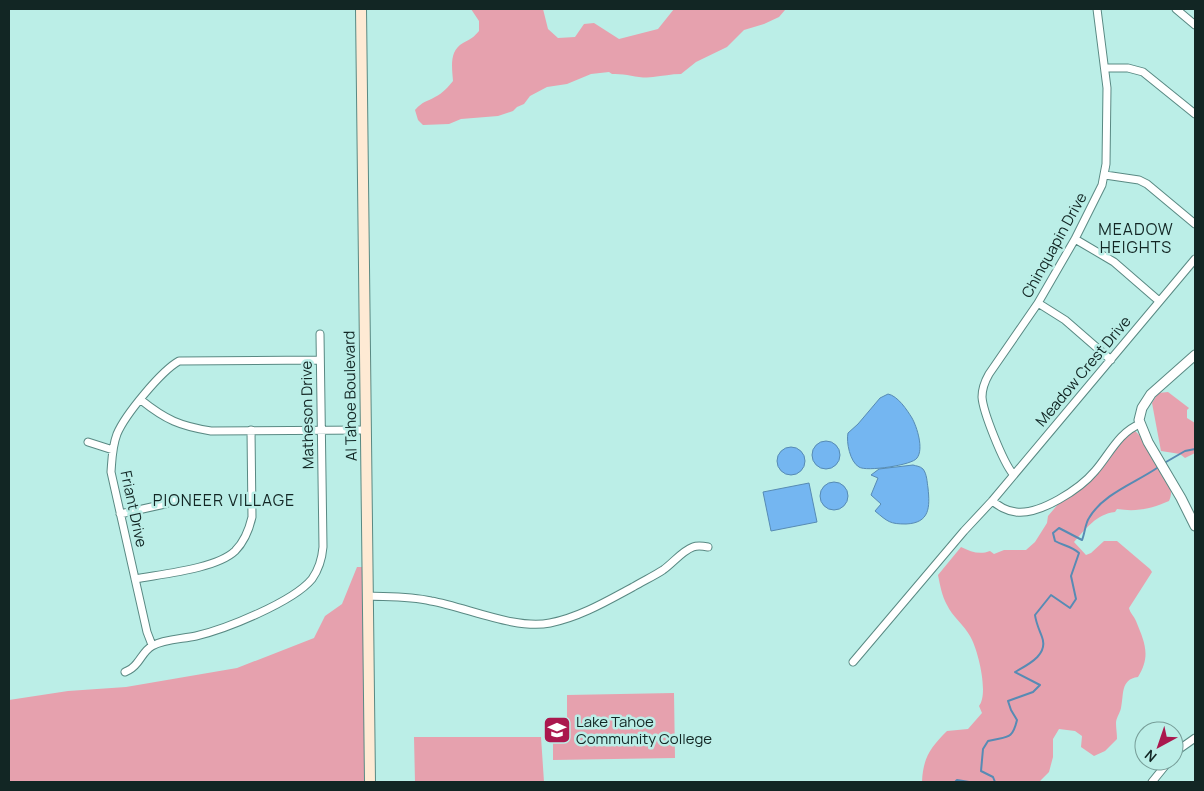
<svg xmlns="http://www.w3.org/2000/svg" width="1204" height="791" font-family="Manrope,sans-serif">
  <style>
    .green { fill: #e6a1ae }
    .water { fill: #74b6f1; stroke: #578bb4 }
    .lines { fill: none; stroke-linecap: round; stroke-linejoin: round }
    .stream { stroke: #578bb4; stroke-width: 2 }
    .minor-casing { stroke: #598983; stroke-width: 9 }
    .tertiary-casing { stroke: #598983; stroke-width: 11 }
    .secondary-casing { stroke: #598983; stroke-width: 12 }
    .minor { stroke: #fff; stroke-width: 7 }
    .tertiary { stroke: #fff; stroke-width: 9 }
    .secondary { stroke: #feead4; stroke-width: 10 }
    .labels { text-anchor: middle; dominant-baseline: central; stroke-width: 5; stroke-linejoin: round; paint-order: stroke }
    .street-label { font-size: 15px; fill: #122624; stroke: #bbeee7 }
    .poi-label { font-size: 15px; fill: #122624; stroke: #bbeee7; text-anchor: start }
    .neighbourhood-label { font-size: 16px; letter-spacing: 1px; fill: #122624; stroke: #bbeee7 }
  </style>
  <rect width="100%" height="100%" fill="#bbeee7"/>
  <path class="green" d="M471,9H543L548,29L558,38L575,37L584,24L594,23L619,39L658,29L674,9L785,10L779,17L764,24L744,30L727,47L696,62L681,74C671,74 663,76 653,77C639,79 626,73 612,74L609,72L591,74L567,84L547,87L530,96L524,104L517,107L513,111L498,116L461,119L449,124L423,125L418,120L415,110C423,101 426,102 435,97C443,93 448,87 453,81C452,67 449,51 463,43C471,39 474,37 479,31V21Z
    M1168,392L1189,408L1187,410V418L1195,423V453L1185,458L1180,454L1161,451L1152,403L1158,393Z
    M1134,430C1146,440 1152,456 1159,470C1162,475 1168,480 1170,486C1172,491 1171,497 1169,501C1151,509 1136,512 1117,509L1115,512C1096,514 1086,529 1074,542L1086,555L1091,553L1104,541H1117L1150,569L1152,572L1129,608C1130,613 1134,616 1136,621C1145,643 1151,656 1138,677C1120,679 1124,696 1121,708C1120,713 1116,718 1116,723C1116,728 1117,734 1117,739L1105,751L1094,756L1081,747L1082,736L1075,731L1059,729L1053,739V757L1049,772L1039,782H922C923,758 930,748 947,731L968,729L982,713L979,706C989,694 978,649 970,636C964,625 952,616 947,605C942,596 940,585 938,575L961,547C971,552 980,555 990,551L994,554L1004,550H1026L1035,542L1047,523L1048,516L1065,496L1084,484L1113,441Z
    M357,567H362L365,782H9V700L68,691L126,687L237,668L314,638L325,616L342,604Z
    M674,693L675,758L553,760V732L567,731V695Z
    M414,737H541L544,782H415Z"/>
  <path class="water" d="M888,394C898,396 907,410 912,418C917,427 924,449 917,458C913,465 866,472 859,467C850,462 846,442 848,433L858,424L880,398Z
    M812 455a14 14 0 1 1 28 0a14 14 0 1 1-28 0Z
    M777 461a14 14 0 1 1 28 0a14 14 0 1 1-28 0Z
    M913,465C916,466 920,466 923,469C927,474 927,482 928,488C930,507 930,523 906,524C890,524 888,522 875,511L881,504L871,495L878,478L871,475L879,469Z
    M820 496a14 14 0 1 1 28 0a14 14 0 1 1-28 0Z
    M809,483L817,522L771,531L763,492Z"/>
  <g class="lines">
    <path class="stream" d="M1166,462L1185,451L1195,449
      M955,782L957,780L969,782
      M995,782L993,777L981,771L983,749L988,741C1007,736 1012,741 1017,720L1011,710L1008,701L1033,692L1040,685L1015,672C1027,665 1049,655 1042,637C1039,629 1036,623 1035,615L1051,595L1070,608L1076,599L1071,576L1079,553C1071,546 1064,546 1055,541L1053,533L1059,528L1082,540C1085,533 1085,524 1089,518C1103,494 1135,483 1157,468"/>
    <g class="minor-casing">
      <path id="minor" d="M1176,9L1195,25
        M1106,68H1128L1143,72L1195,114
        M1105,175L1139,180L1147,184L1195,224
        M1075,239L1114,262L1159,301
        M1038,303L1065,320L1111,360
        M141,400C166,420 180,426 211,431L366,430
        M88,442L113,450
        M1013,474C1003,462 983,412 982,397C982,389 985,381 989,374L1038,303L1075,239L1102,185L1106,164L1107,88L1097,9
        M992,501C999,506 1006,511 1016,512C1040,515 1080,489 1095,471C1109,455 1119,432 1140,424
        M120,514L165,504L177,499
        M135,579C161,574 216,569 235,551C244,542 249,530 252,517L251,430
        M367,596C389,597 410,596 431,601C466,607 515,630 550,623C580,617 607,601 633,587C643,581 654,576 663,570C673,563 682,551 693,547C698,545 703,546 708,547
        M152,645L147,632L111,472C112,459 112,447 117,434C125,415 161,371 179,361L320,360
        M853,662L964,531L992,501L1195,259
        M125,672C130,670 134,667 137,663C142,657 145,650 152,646C164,639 183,639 196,636C226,629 293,602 312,579C319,569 322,559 323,547L320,334
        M1174,755L1178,750L1195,738
        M1152,782L1169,761"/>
    </g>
    <g class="tertiary-casing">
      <path id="tertiary" d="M1195,355L1151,394L1142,408L1139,420L1148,442L1181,498L1195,526"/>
    </g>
    <g class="secondary-casing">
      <path id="secondary" d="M361,9L370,782"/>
    </g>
    <use href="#minor" class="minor"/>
    <use href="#tertiary" class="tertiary"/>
    <use href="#secondary" class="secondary"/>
  </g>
  <defs>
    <g id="university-square" transform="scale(1.4375)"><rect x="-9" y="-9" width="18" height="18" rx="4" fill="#aa184e" stroke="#bbeee7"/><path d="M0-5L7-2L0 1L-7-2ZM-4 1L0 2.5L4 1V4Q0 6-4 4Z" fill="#fff"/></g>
  </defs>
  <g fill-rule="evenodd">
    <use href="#university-square" x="557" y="730"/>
  </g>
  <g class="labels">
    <g class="street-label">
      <text transform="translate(1054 245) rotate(-61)">Chinquapin Drive</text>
      <text transform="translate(1083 371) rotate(-50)">Meadow Crest Drive</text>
      <text transform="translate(350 396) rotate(-91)">Al Tahoe Boulevard</text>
      <text transform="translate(307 415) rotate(-91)">Matheson Drive</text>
      <text transform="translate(134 509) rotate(78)">Friant Drive</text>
    </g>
    <g class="poi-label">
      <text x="576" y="721">Lake Tahoe<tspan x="576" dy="17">Community College</tspan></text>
    </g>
    <g class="neighbourhood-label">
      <text x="1136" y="229">MEADOW<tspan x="1136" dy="18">HEIGHTS</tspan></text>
      <text x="224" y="500">PIONEER VILLAGE</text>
    </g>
  </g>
  <rect width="1204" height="791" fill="none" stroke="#122624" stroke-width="20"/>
  <g transform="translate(1159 746) rotate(220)"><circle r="24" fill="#bbeee7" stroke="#779e99"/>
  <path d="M0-4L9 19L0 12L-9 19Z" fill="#aa184e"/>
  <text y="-8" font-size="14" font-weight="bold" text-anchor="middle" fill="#122624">N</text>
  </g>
</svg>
